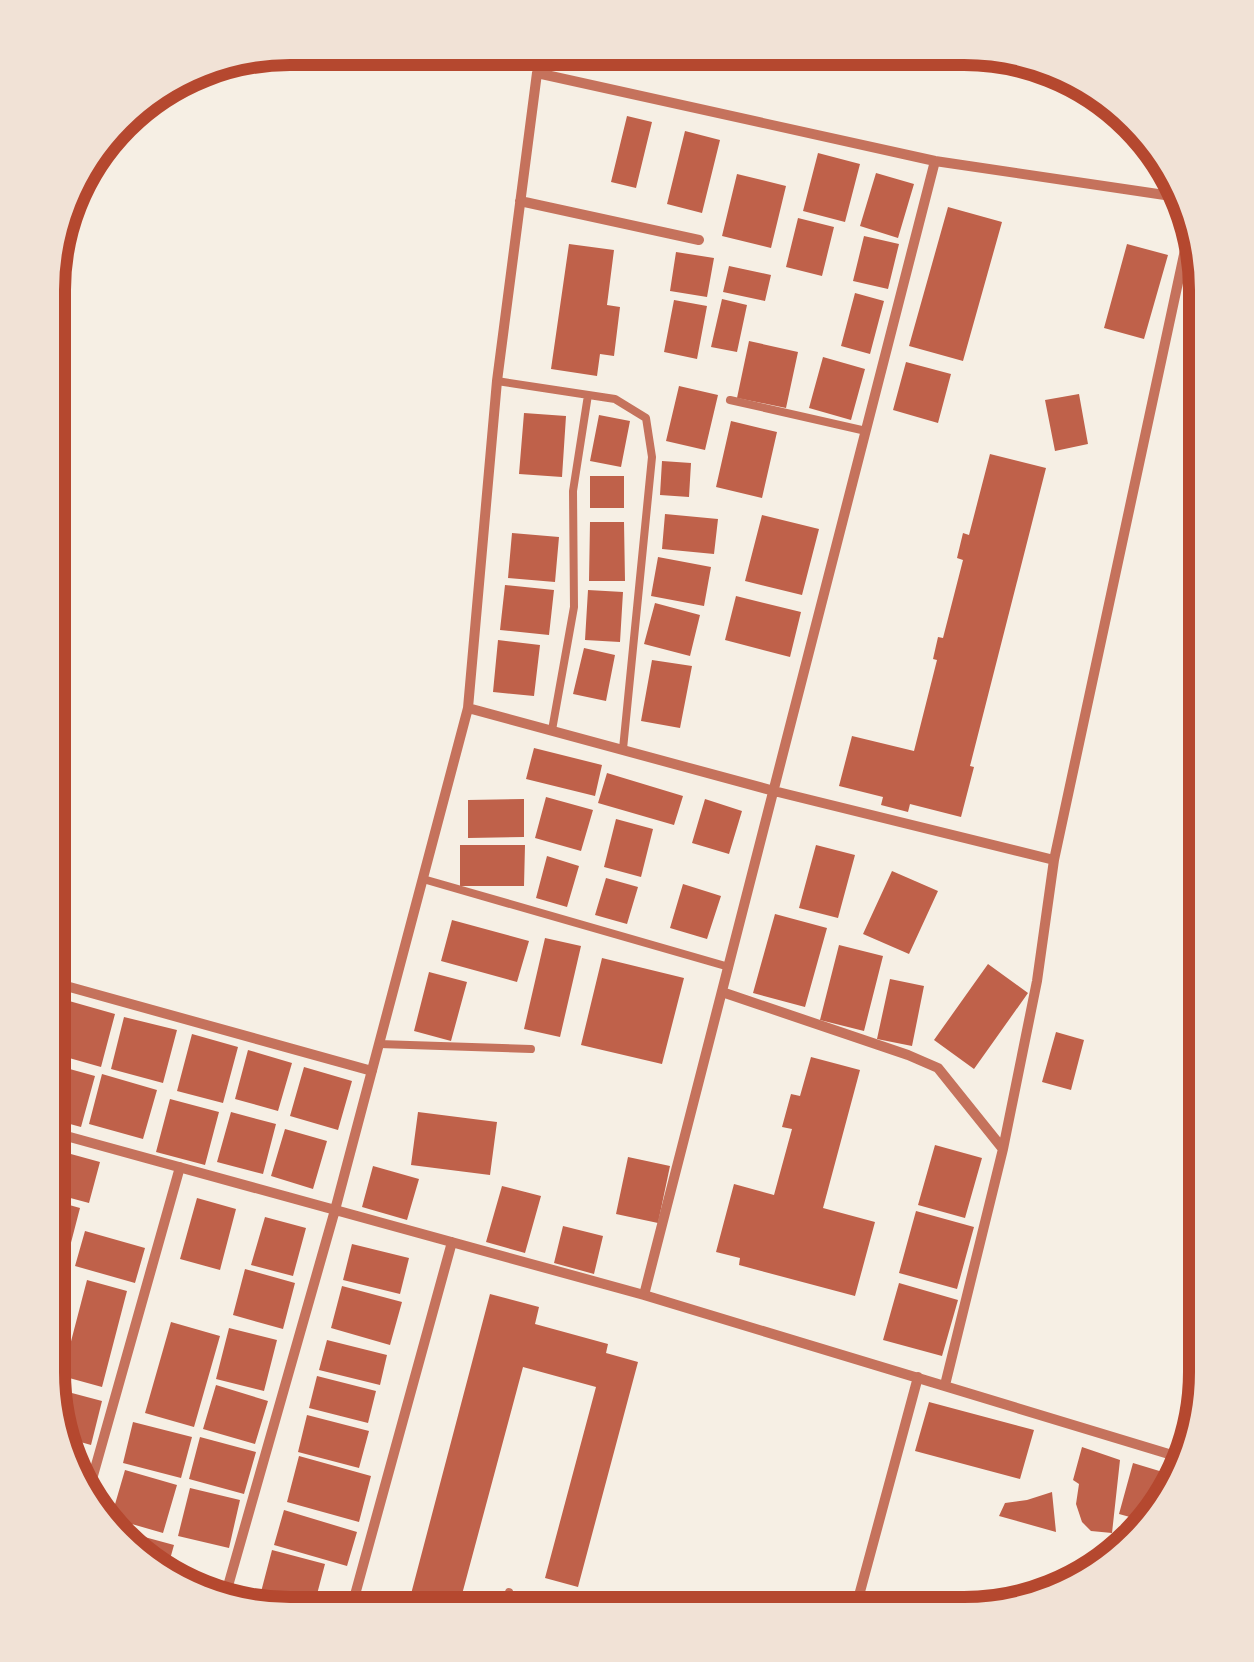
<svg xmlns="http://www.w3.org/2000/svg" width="1254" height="1662" font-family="Quicksand,sans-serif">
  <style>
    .building { fill: #bf614a }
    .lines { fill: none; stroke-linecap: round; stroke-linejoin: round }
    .service { stroke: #c5725c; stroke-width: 8 }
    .minor { stroke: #c5725c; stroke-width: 10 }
    .rim { fill: none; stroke: #b5482f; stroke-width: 12 }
  </style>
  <rect width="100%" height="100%" fill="#f6efe4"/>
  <path class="building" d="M627,116L652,122L636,188L611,182Z
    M685,131L720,140L702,213L667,204Z
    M818,153L860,164L845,222L803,211Z
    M876,173L914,184L898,238L860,226Z
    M737,174L786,186L771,248L722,236Z
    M948,207L1002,222L963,361L909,346Z
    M798,218L834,227L822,276L786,267Z
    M864,236L899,244L888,289L853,281Z
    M569,244L614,250L607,305L620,307L614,356L600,354L597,376L551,369Z
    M1127,244L1168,255L1144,339L1104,328Z
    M676,252L714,258L707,297L670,291Z
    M729,266L771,275L765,301L723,292Z
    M855,293L884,301L870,354L841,346Z
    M722,299L747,305L737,352L711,347Z
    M674,300L707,306L697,359L664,352Z
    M749,341L798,352L786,408L737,398Z
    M823,357L865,369L851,420L809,408Z
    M906,362L951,374L938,423L893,410Z
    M679,386L718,395L705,450L666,441Z
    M1079,394L1088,444L1055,451L1045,400Z
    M524,413L566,416L562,477L519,474Z
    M599,415L630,421L621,467L590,461Z
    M731,421L777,432L762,498L716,487Z
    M990,454L1046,468L970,766L974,767L961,817L910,804L908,812L881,805L883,797L839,786L852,736L914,751L937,660L933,659L938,637L943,638L963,560L957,558L963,533L969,535Z
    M662,461L691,463L689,497L660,495Z
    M590,476H624V508H590Z
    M665,514L718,519L714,554L662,549Z
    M762,515L819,529L802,595L745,581Z
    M590,522H624L625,581H589Z
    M512,533L559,537L555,582L508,578Z
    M658,557L711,567L704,606L651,596Z
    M505,585L554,590L549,635L500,630Z
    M588,590L623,592L620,642L585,640Z
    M736,596L801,612L790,657L725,640Z
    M655,603L700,615L690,656L644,644Z
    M498,640L540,645L534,696L493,692Z
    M584,648L615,655L606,701L573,694Z
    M652,660L692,666L680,728L641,721Z
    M534,748L602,765L595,796L526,779Z
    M607,773L683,796L674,825L598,803Z
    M546,797L593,810L581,851L535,838Z
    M524,799V837L468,838V800Z
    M705,799L742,811L729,854L692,843Z
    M616,819L653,829L641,877L604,867Z
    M460,845H525L524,886H460Z
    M816,845L855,855L838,918L799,908Z
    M547,856L579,866L567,907L536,898Z
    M892,871L938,891L909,954L863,934Z
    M606,878L638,887L627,924L595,915Z
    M683,884L721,896L707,939L670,928Z
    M775,914L827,928L805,1007L753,993Z
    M452,920L529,941L517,982L441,961Z
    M545,938L581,946L560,1037L524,1029Z
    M839,945L883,956L864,1031L820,1020Z
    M602,958L684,978L662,1064L581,1045Z
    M988,964L1028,993L974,1069L934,1040Z
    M429,972L467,982L451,1041L414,1031Z
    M890,979L924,986L912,1046L877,1039Z
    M48,995L115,1014L101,1067L48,1052Z
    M124,1017L177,1030L163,1083L111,1069Z
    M1056,1032L1084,1040L1071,1090L1042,1082Z
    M192,1034L238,1047L223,1103L177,1091Z
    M248,1050L292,1063L278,1111L235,1099Z
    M811,1057L860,1070L823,1208L875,1222L855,1296L739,1265L740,1258L716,1252L734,1184L774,1195L792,1129L782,1127L791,1094L800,1096Z
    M48,1063L95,1076L81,1127L48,1118Z
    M304,1067L352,1081L338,1130L290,1116Z
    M102,1074L157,1090L143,1139L89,1124Z
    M170,1099L219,1112L205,1165L156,1152Z
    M231,1112L276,1124L263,1174L217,1162Z
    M418,1112L497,1122L490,1175L411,1165Z
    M285,1129L327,1141L313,1189L271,1176Z
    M935,1145L982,1158L965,1218L918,1205Z
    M49,1148L100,1162L89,1203L48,1192Z
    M628,1157L670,1166L658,1223L616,1214Z
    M373,1166L419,1179L407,1220L362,1207Z
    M502,1186L541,1196L525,1253L486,1242Z
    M197,1198L236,1209L220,1270L180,1259Z
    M48,1199L80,1208L67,1258L48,1253Z
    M916,1211L974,1227L957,1289L899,1273Z
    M265,1217L306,1228L293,1276L251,1265Z
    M563,1226L603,1236L594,1274L554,1263Z
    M85,1231L145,1248L135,1283L75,1266Z
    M352,1244L409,1258L400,1294L343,1280Z
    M48,1265L65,1269L55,1310L48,1308Z
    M245,1269L295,1283L283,1329L233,1315Z
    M87,1280L127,1291L102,1387L62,1376Z
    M899,1283L958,1300L942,1356L883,1340Z
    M342,1286L402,1302L390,1345L331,1328Z
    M490,1294L539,1307L535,1324L608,1344L606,1353L638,1362L578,1587L545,1578L596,1387L523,1367L457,1613H406Z
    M48,1319L60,1322L49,1364H48Z
    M171,1322L220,1336L194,1427L145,1413Z
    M229,1328L277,1340L264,1391L216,1379Z
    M327,1340L387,1355L380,1385L319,1370Z
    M317,1376L376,1391L368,1423L309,1408Z
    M216,1385L268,1401L255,1444L203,1429Z
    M53,1388L102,1401L91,1445L63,1437L52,1392Z
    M929,1402L1034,1430L1020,1479L915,1451Z
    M307,1415L369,1431L359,1468L298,1452Z
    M133,1422L192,1437L181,1478L123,1463Z
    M200,1437L256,1452L244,1494L189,1479Z
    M1082,1447L1120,1460L1112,1533L1091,1531L1082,1522L1076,1504L1079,1484L1073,1480Z
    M65,1449L85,1454L76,1484L73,1480Z
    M299,1456L371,1476L359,1522L287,1502Z
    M1133,1463L1176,1476L1166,1506L1148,1522L1119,1514Z
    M125,1470L177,1485L163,1533L111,1518Z
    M190,1488L240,1500L229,1548L178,1536Z
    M1052,1492L1056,1532L999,1516L1005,1503L1027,1500Z
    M284,1510L357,1532L347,1566L274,1545Z
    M115,1529L174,1545L165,1577L155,1573Z
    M272,1550L325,1564L312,1613L256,1611Z"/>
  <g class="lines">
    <path class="service" d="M497,381L615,399L646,418L652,457L623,749
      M730,400L866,431
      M552,730L574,607L573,491L588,395
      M423,879L729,967
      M379,1044L531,1049
      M503,1613L509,1592"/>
    <path class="minor" d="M520,201L699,240
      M468,708L774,791L1054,860
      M48,981L372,1071
      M722,992L908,1055L938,1068L1003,1149
      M48,1131L644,1295L1182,1458
      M644,1295L935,161
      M945,1385L1003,1149L1037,981L1054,860L1191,222
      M87,1497L180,1167
      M224,1600L335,1210L468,708L497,381L537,73L935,161L1185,198
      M350,1613L452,1242
      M854,1614L918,1377"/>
  </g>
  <path d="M0 0H1254V1662H0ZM290 65H964A225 225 0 0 1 1189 290V1372A225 225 0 0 1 964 1597H290A225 225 0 0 1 65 1372V290A225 225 0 0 1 290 65Z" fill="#f1e2d6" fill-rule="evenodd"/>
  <path class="rim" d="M290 65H964A225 225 0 0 1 1189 290V1372A225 225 0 0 1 964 1597H290A225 225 0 0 1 65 1372V290A225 225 0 0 1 290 65Z"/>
</svg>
